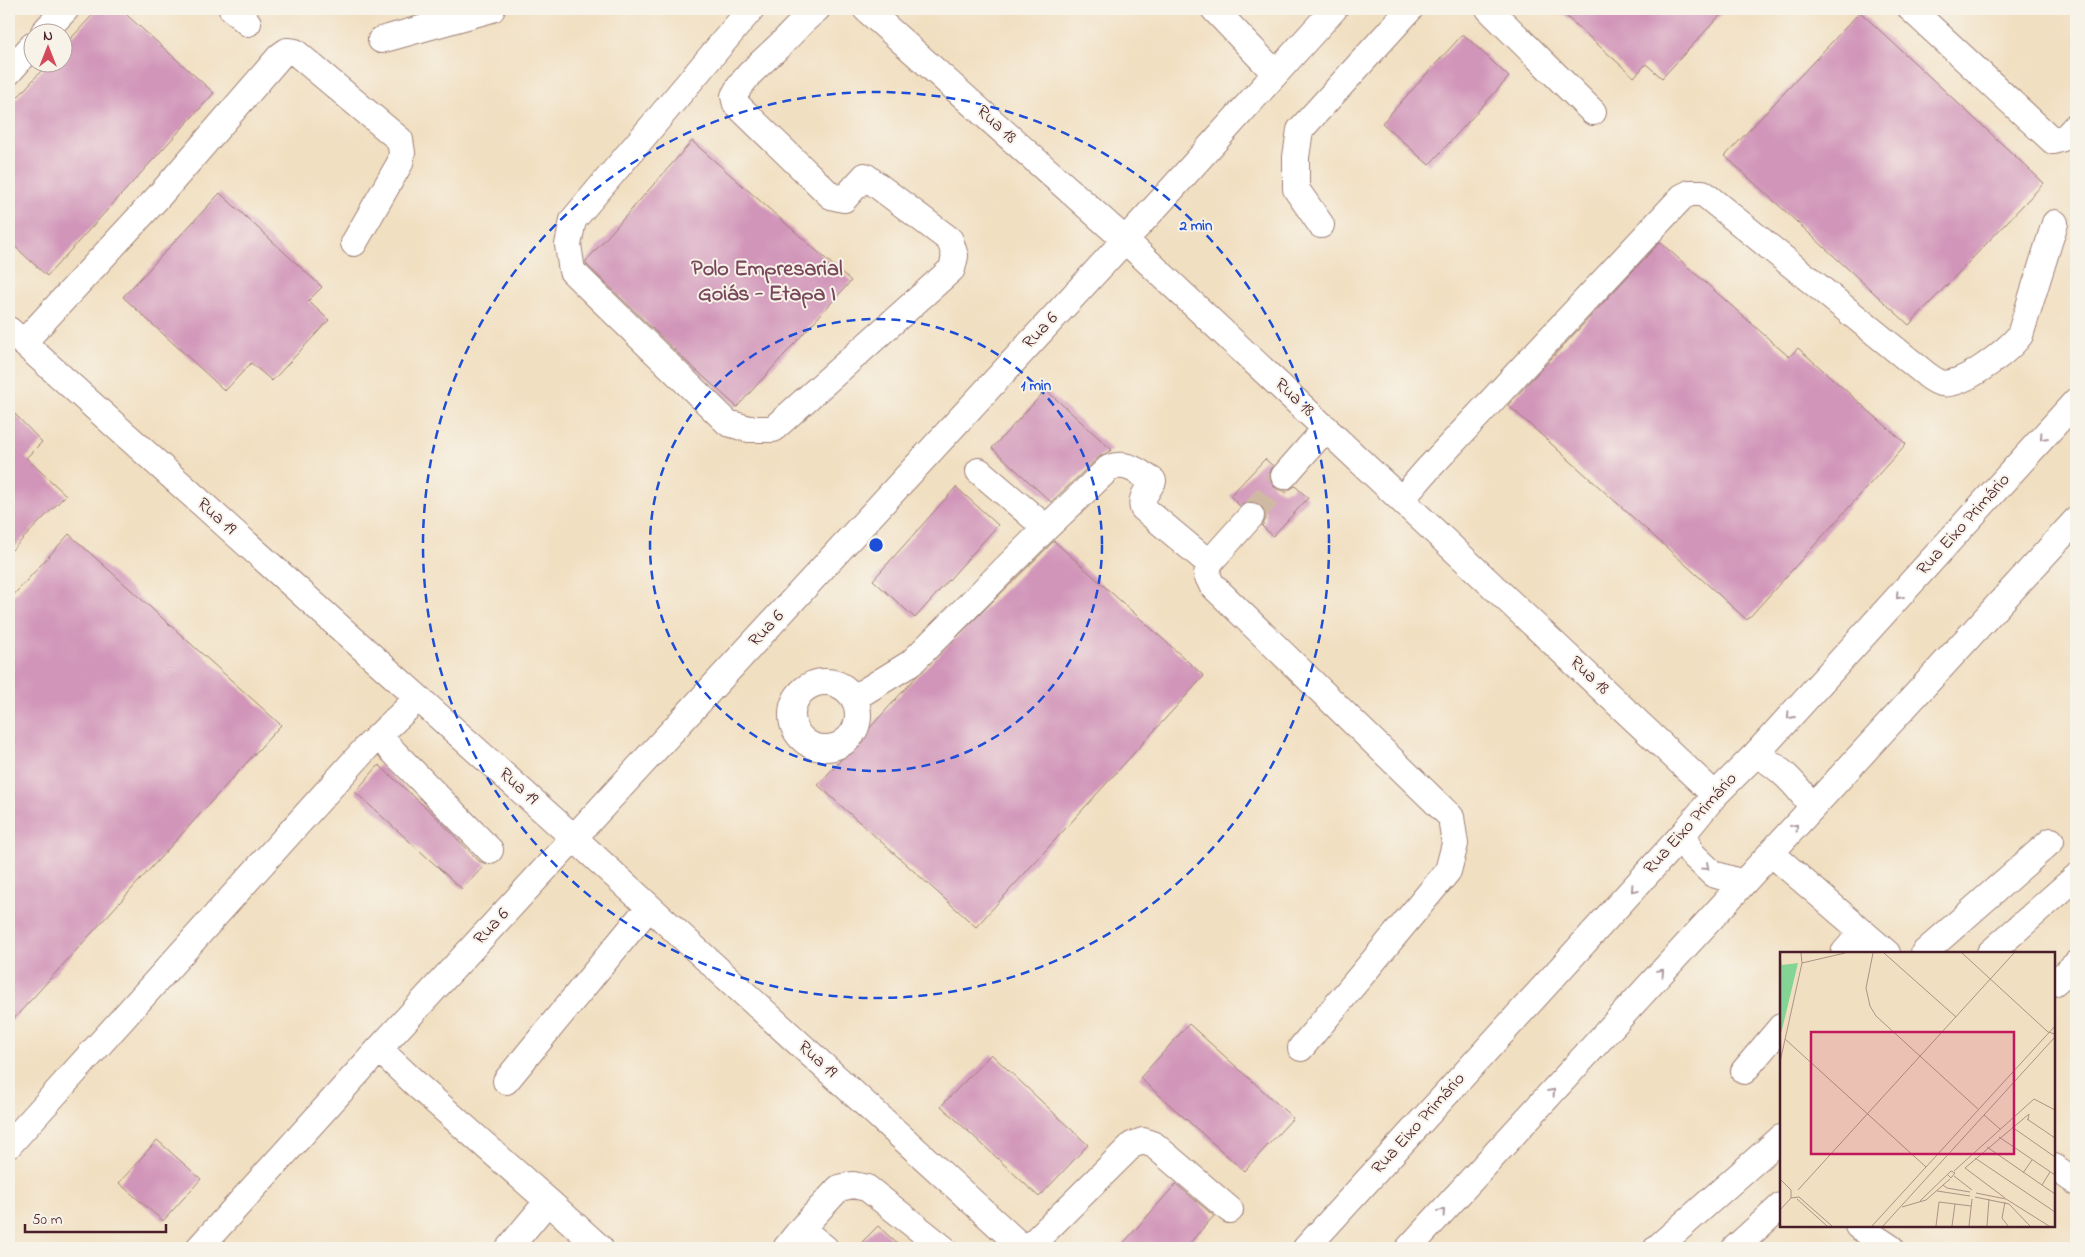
<svg xmlns="http://www.w3.org/2000/svg" width="2085" height="1257" font-family="'Indie Flower',sans-serif">
  <style>
    .building { fill: #d195b9 }
    .lines { fill: none; stroke-linecap: round; stroke-linejoin: round }
    .minor-tunnel { stroke: #d0b9a3; stroke-width: 26; stroke-dasharray: 26 13; stroke-linecap: butt }
    .minor-casing { stroke: #9e7f76; stroke-width: 28 }
    .minor { stroke: #fff; stroke-width: 26 }
    .oneway { stroke: #ae9aa0 }
    .ring { fill: none; stroke: #1d4ed8; stroke-width: 2.5; stroke-dasharray: 9 6 }
    .labels { text-anchor: middle; dominant-baseline: central; stroke-width: 4; stroke-linejoin: round; paint-order: stroke }
    .street-label { font-size: 18px; fill: #4a1f2b; stroke: #f7f3e8 }
    .district-label { font-size: 22px; font-weight: bold; fill: #79485d; stroke: #f7f3e8 }
    .inset-road { fill: none; stroke: #ae9285; stroke-width: 1 }
    .view { fill: #c2185b; fill-opacity: 0.15; stroke: #c2185b; stroke-width: 2.5 }
    .inset-edge { fill: none; stroke: #4a1f2b; stroke-width: 2.5 }
    .centre { fill: #1d4ed8; stroke: #f7f3e8; stroke-width: 2.5 }
    .ring-label { font-size: 15px; text-anchor: middle; font-weight: bold; fill: #1d4ed8; stroke: #f7f3e8; stroke-width: 4; stroke-linejoin: round; paint-order: stroke }
  </style>
  <rect width="100%" height="100%" fill="#f7f3e8"/>
  <filter id="ink" filterUnits="userSpaceOnUse"><feTurbulence type="fractalNoise" baseFrequency=".02" numOctaves="2"/><feDisplacementMap in="SourceGraphic" scale="10" xChannelSelector="R" yChannelSelector="G"/><feConvolveMatrix kernelMatrix="1 2 1 2 8 2 1 2 1" color-interpolation-filters="sRGB"/></filter>
  <filter id="wash" filterUnits="userSpaceOnUse"><feTurbulence type="fractalNoise" baseFrequency=".0096" numOctaves="4" result="noise"/><feDisplacementMap in="SourceGraphic" scale="20" xChannelSelector="R" yChannelSelector="G"/><feGaussianBlur stdDeviation="1.12" result="paint"/><feColorMatrix in="noise" values="0 0 0 0 0 0 0 0 0 0 0 0 0 0 0 0 0 1.4 0 .05"/><feComposite in="paint" operator="in"/></filter>
  <g filter="url(#wash)">
    <rect width="100%" height="100%" fill="#f1dfc1"/>
    <g id="blocks">
      <path class="building" d="M98,9H120L214,93L47,276L9,241V107L49,62H62V48Z
        M1558,9H1726L1662,78L1646,64L1634,77Z
        M1860,12L2044,183L1909,325L1725,156Z
        M1463,34L1509,77L1429,165L1382,123Z
        M692,141L851,281L737,407L685,360L586,264V261Z
        M220,193L322,287L308,301L329,320L272,381L251,363L225,391L123,297Z
        M1660,242L1789,357L1798,348L1906,444L1747,620L1508,405Z
        M1046,390L1112,450L1099,457L1051,502L992,448Z
        M9,408L42,442L26,458L66,495L9,553Z
        M1265,459L1273,466L1269,474L1270,480L1274,487L1282,491L1289,490L1295,486L1308,498L1273,536L1262,526L1266,519L1265,511L1261,505L1254,501L1246,502L1240,506L1230,496Z
        M956,487L998,525L915,618L873,580Z
        M69,534L281,725L9,1024V600Z
        M1054,541L1204,676L976,927L818,785L916,677Z
        M379,765L434,815L479,861L486,864L462,889L355,792Z
        M1189,1024L1293,1118L1244,1171L1140,1078Z
        M991,1054L1088,1145L1039,1197L941,1106Z
        M157,1140L201,1179L163,1221L119,1183Z
        M1176,1184L1214,1216L1185,1248H1119Z
        M878,1226L902,1248H856Z"/>
    </g>
  </g>
  <g filter="url(#ink)">
    <use href="#blocks" fill-opacity="0" stroke="#9e7f76" stroke-width="1"/>
    <g class="lines">
      <path class="minor-tunnel" d="M1251,516L1284,476"/>
      <g class="minor-casing">
        <path id="minor" d="M232,9L248,23
          M751,9L573,220L568,245L572,271L728,423L749,429H773L952,269L955,256L950,240L865,176L844,199L831,196L736,104L734,96C745,74 764,61 781,44C793,32 803,20 817,9
          M866,9L1125,240L1715,795
          M1214,9L1275,73
          M1489,9L1593,112
          M1911,9L2053,141L2066,137L2076,126
          M44,32L66,9
          M381,40L492,9
          M9,72L32,46
          M1321,225L1296,189V157L1300,130L1410,9
          M9,330L574,838L1023,1248
          M23,343L159,196L280,56L287,51L295,52L400,140L402,153L400,163L354,243
          M979,471L1046,528L1109,468C1127,461 1138,472 1153,481C1148,490 1140,498 1143,508L1209,563
          M1284,476L1326,428
          M1402,499L1427,470L1682,197L1690,193H1703L1927,375C1931,378 1937,382 1941,383C1962,388 2009,350 2020,335L2055,223
          M1251,516L1209,563L1207,575L1212,585L1451,817L1455,844L1448,871L1301,1048
          M792 715a33 33 0 1 1 66 0a33 33 0 1 1-66 0Z
          M854,698L911,663L1046,528
          M378,736L490,850
          M1756,754C1780,767 1796,784 1812,807
          M1684,833L1691,853L1713,874L1743,883
          M1771,853L1887,953
          M1844,953L1862,932
          M1924,953L2051,841
          M1990,953L2076,877
          M2054,983L2076,964
          M379,1049L419,1087L548,1201L509,1248
          M1744,1071L1781,1027
          M506,1081L649,907
          M9,1145L367,747L418,698
          M2054,1167L2076,1182
          M548,1201L600,1248
          M1858,1226L1891,1248
          M801,1229L825,1248
          M199,1248L379,1049L1161,201L1334,9
          M786,1248L801,1229L839,1188L853,1185L867,1188L943,1248
          M1028,1248L1132,1145L1143,1141L1154,1145L1230,1210
          M1306,1248L1684,833L1715,795L1756,754L2076,401
          M1409,1248L2076,520
          M1657,1248L1781,1138
          M1735,1248L1781,1206"/>
      </g>
      <use href="#minor" class="minor"/>
    </g>
    <defs><path id="oneway-chevron" d="M-2-3.5L2.5 0L-2 3.5" fill="none" stroke-width="1.6" stroke-linecap="round" stroke-linejoin="round" transform="scale(1.25)"/></defs>
    <g class="oneway">
      <use href="#oneway-chevron" transform="translate(2043 437) rotate(132)"/>
      <use href="#oneway-chevron" transform="translate(1899 596) rotate(132)"/>
      <use href="#oneway-chevron" transform="translate(1790 716) rotate(132)"/>
      <use href="#oneway-chevron" transform="translate(1795 827) rotate(-49)"/>
      <use href="#oneway-chevron" transform="translate(1706 867) rotate(42)"/>
      <use href="#oneway-chevron" transform="translate(1634 889) rotate(132)"/>
      <use href="#oneway-chevron" transform="translate(1661 972) rotate(-48)"/>
      <use href="#oneway-chevron" transform="translate(1552 1092) rotate(-48)"/>
      <use href="#oneway-chevron" transform="translate(1442 1212) rotate(-48)"/>
    </g>
  </g>
  <g class="ring">
    <circle cx="876" cy="545" r="226"/>
    <circle cx="876" cy="545" r="453"/>
  </g>
  <g class="labels">
    <g class="street-label">
      <text transform="translate(996 125) rotate(42)">Rua 18</text>
      <text transform="translate(1041 331) rotate(-47)">Rua 6</text>
      <text transform="translate(1294 398) rotate(43)">Rua 18</text>
      <text transform="translate(216 517) rotate(42)">Rua 19</text>
      <text transform="translate(1964 525) rotate(-48)">Rua Eixo Primário</text>
      <text transform="translate(767 629) rotate(-47)">Rua 6</text>
      <text transform="translate(1589 676) rotate(43)">Rua 18</text>
      <text transform="translate(518 787) rotate(42)">Rua 19</text>
      <text transform="translate(1691 824) rotate(-48)">Rua Eixo Primário</text>
      <text transform="translate(492 927) rotate(-47)">Rua 6</text>
      <text transform="translate(817 1060) rotate(42)">Rua 19</text>
      <text transform="translate(1419 1124) rotate(-48)">Rua Eixo Primário</text>
    </g>
    <g class="district-label">
      <text x="767" y="270">Polo Empresarial<tspan x="767" dy="25">Goiás - Etapa I</tspan></text>
    </g>
  </g>
  <g transform="translate(1780 952)">
    <rect width="275" height="275" fill="#f1dfc1"/>
    <path d="M0,1L2,13L18,11L0,86Z" fill="#83d495"/>
    <path class="inset-road" d="M93,1L86,36L90,54L96,64L198,157M104,1L176,65M182,1L268,80L275,82M22,11L65,1M5,87L146,215M0,110L22,11L21,1M204,163L220,177M247,167L275,186M232,175L275,205M219,185L275,223M207,195L275,242M195,206L275,260M174,219L254,147L275,158M243,221L252,208M174,224L192,238M0,227L11,238M163,233L167,236L190,240M262,233L270,220M11,238V246L19,245M18,238L234,1M157,239L190,244M196,241L226,247L269,274M19,245L52,274M195,245L229,252L250,274M225,246L185,216L249,162L248,168M17,247L47,274M140,249L171,219L175,221L171,226L168,223M225,250L222,266L228,274M122,255L146,248L170,227M0,258L11,246M92,274L275,74M103,274L275,85M156,274L159,250L191,254M172,274L175,252M189,274L192,247M207,274L209,247"/>
    <path class="view" d="M31,80H234V202H31Z"/>
    <rect width="275" height="275" class="inset-edge"/>
  </g>
  <circle cx="876" cy="545" r="8" class="centre"/>
  <g class="ring-label">
    <text x="1196" y="230">2 min</text>
    <text x="1036" y="390">1 min</text>
  </g>
  <rect width="2085" height="1257" fill="none" stroke="#f7f3e8" stroke-width="30"/>
  <g transform="translate(48 48)"><circle r="24" fill="#f7f3e8" stroke="#b29e9c"/>
  <path d="M0-4L9 19L0 12L-9 19Z" fill="#d1495b"/>
  <text y="-8" font-size="14" font-weight="bold" text-anchor="middle" fill="#4a1f2b">N</text>
  </g>
  <path d="M25 1224v8h141v-8" fill="none" stroke="#4a1f2b" stroke-width="2.5"/>
  <text x="32" y="1224" font-size="15" fill="#4a1f2b" stroke="#f7f3e8" stroke-width="4" paint-order="stroke">50 m</text>
</svg>
